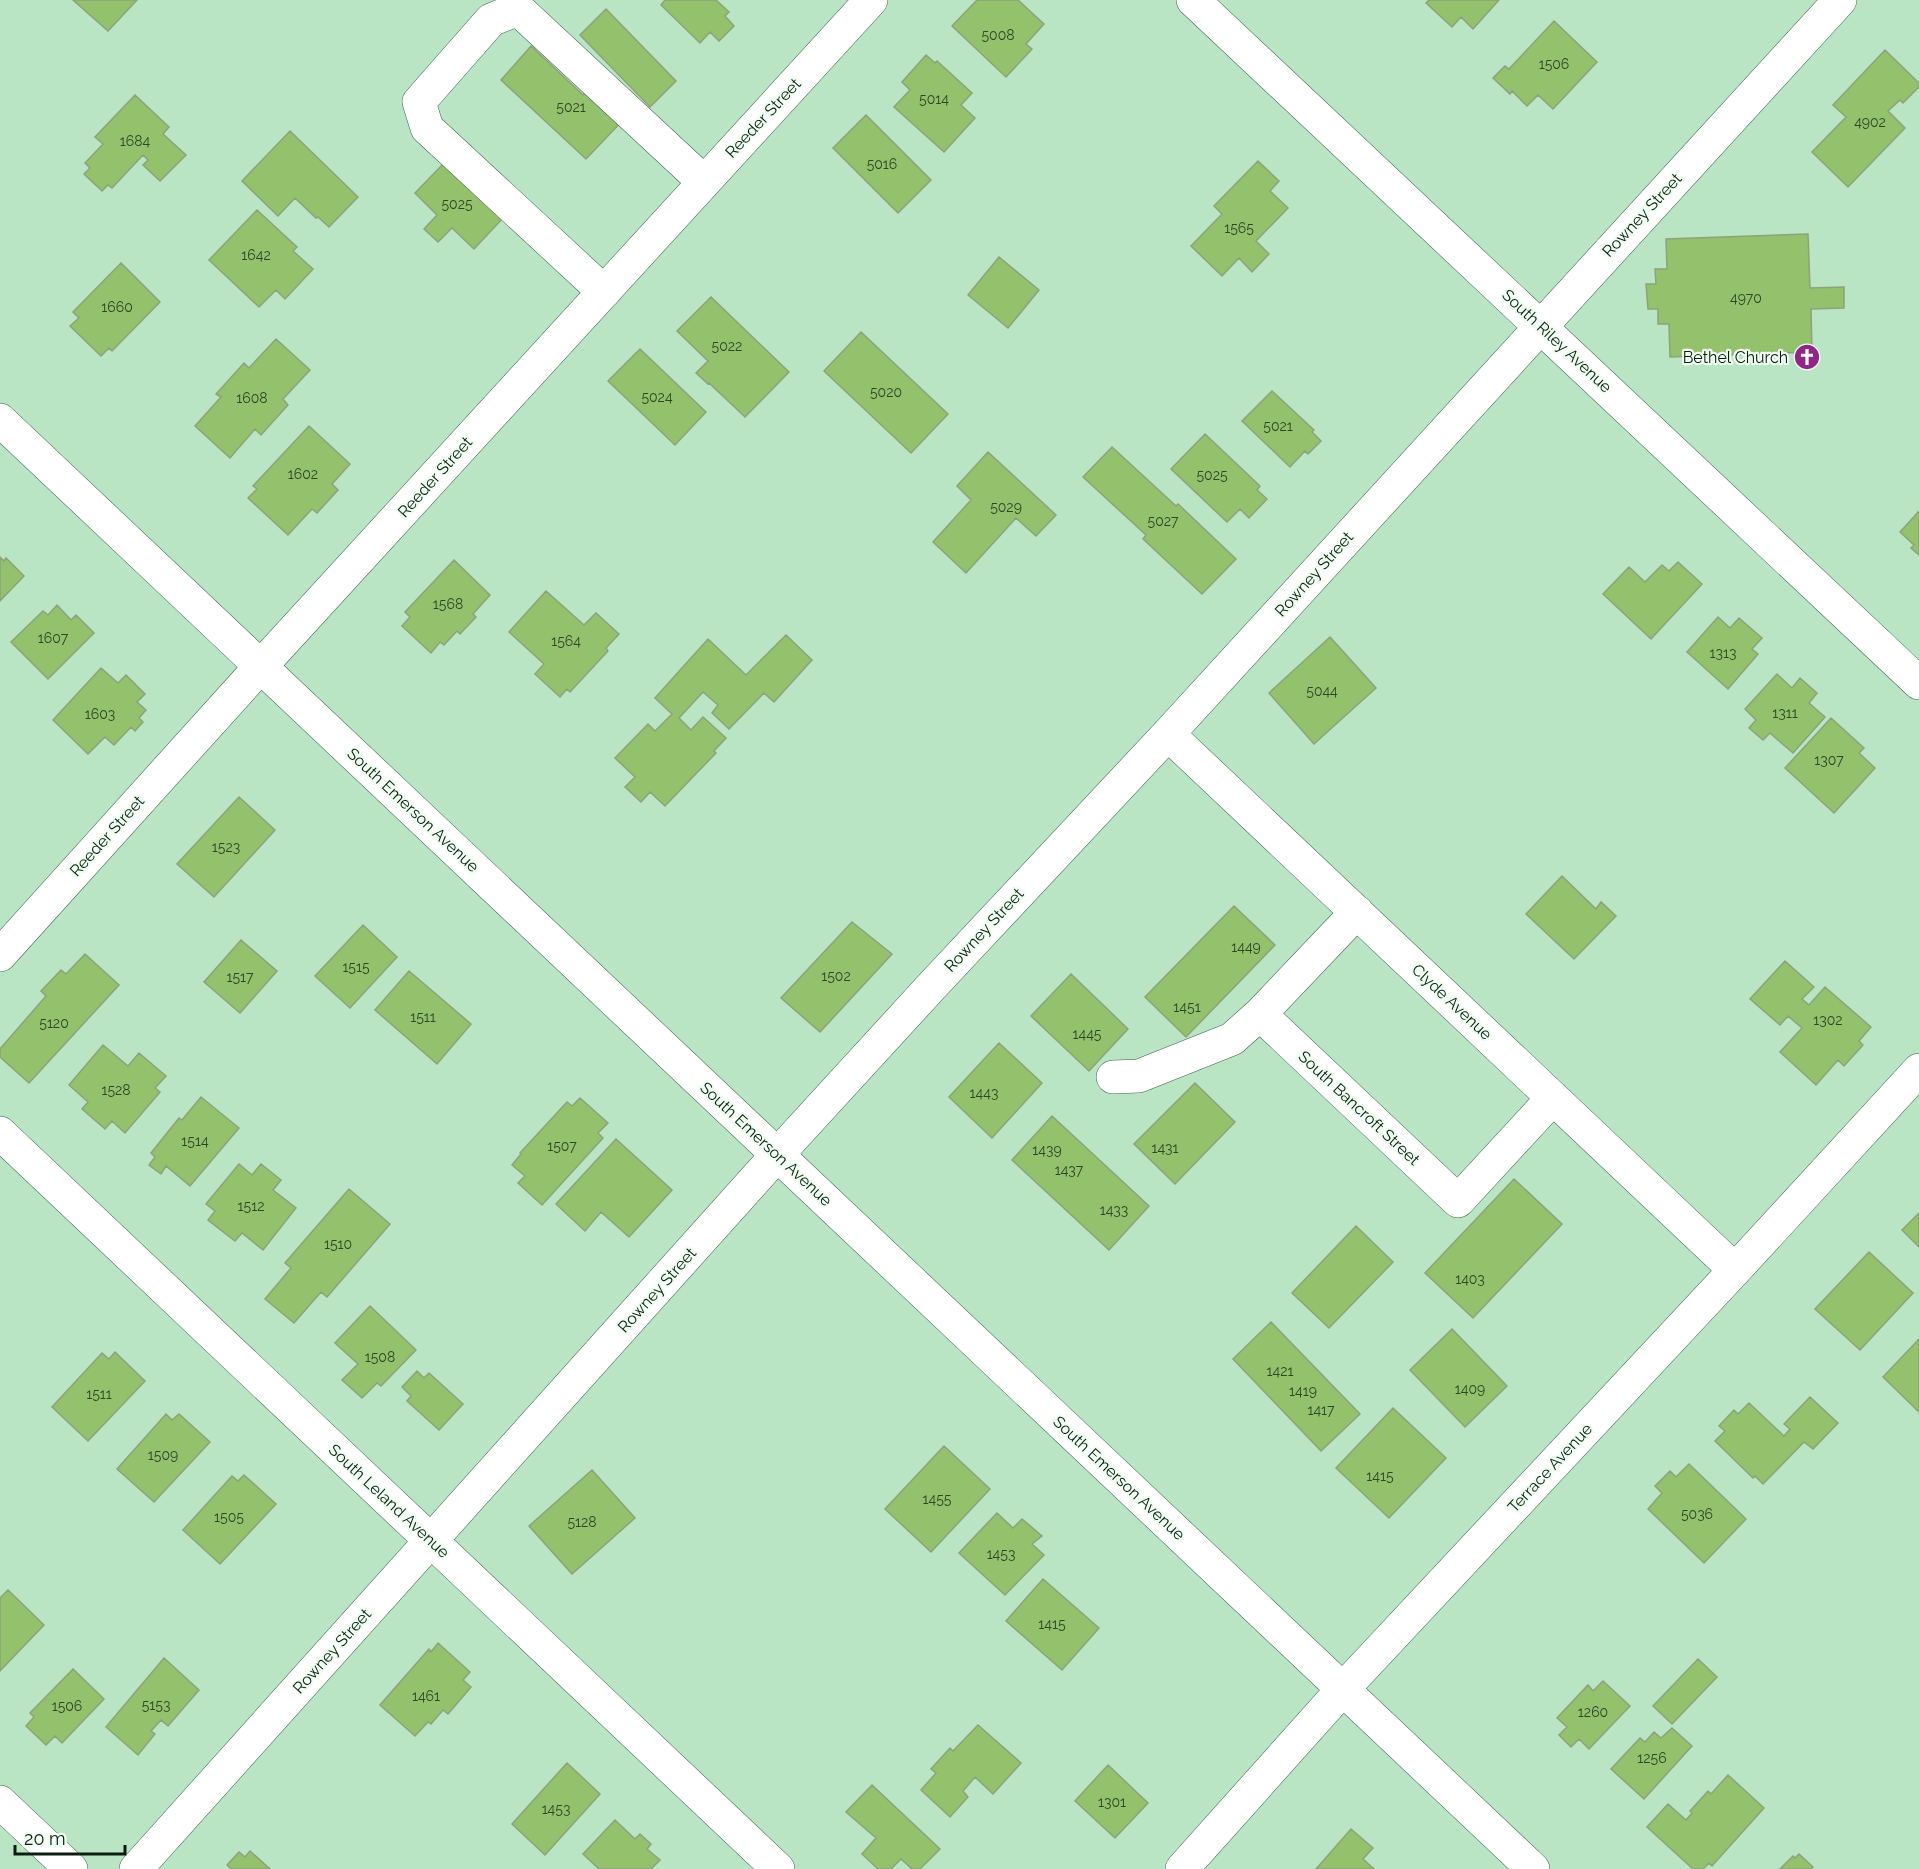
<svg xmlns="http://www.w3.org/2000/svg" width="1919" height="1869" font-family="Raleway,sans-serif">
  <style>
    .building { fill: #94c26c; stroke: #8ba27a; stroke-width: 1.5 }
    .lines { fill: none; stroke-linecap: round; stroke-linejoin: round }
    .minor-casing { stroke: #3e6549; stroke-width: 34 }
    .major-casing { stroke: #3e6549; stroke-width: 34 }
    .minor { stroke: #fff; stroke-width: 33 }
    .major { stroke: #fff; stroke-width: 33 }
    .labels { text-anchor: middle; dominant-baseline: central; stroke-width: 4.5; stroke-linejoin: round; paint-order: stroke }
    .number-label { font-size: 14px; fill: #2e4628 }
    .street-label { font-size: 16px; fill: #0c1c11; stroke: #eefff1 }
    .poi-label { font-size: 16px; fill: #0c1c11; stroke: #eefff1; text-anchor: end }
  </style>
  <rect width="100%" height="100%" fill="#bae5c4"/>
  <path class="building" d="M73,0H137L108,31Z
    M665,0H716L729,12L725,16L734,26L719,41L710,32L700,43L661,5Z
    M977,0H1018L1044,24L1026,44L1032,49L1006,77L952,26Z
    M1429,0H1499L1473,29L1461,17L1452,27L1426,3Z
    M606,9L676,81L650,107L580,35Z
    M1554,21L1597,62L1553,109L1538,95L1527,106L1512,91L1510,94L1493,78L1505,66L1509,69Z
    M531,46L583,95L590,87L624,119L586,159L501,80Z
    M1885,50L1919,83V87L1903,103L1900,100L1888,111L1905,128L1848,187L1812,152L1846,117L1833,105Z
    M926,55L935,63L937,61L972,93L961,105L975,118L944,152L894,107L910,90L902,82Z
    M135,95L169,127L163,134L186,155L160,181L143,165L148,160L143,155L112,188L108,185L102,191L84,174L90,168L85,163L103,144L95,137Z
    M866,115L931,180L898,213L833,148Z
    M290,131L358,197L329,227L318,217L316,218L295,198L278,216L242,181Z
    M1258,161L1279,181L1270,191L1288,208L1256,241L1269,254L1252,272L1239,258L1222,276L1191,246L1222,214L1214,206Z
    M445,162L503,218L474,249L452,228L438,242L424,229L437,215L415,193Z
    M257,210L297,247L293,251L313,269L285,299L276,290L259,307L209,260Z
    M1808,234L1810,288L1844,287V308L1811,309L1812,352L1670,357L1669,324H1658V309H1648L1646,284H1656L1655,269H1667L1666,239Z
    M999,257L1039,290L1008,328L968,295Z
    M121,263L160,302L112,351L109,348L101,356L70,326L79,318L73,312Z
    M711,297L789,372L745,417L709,383L708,384L696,373L708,361L677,331Z
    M861,332L948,414L911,453L824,371Z
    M276,339L310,370L283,399L288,405L261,435L255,429L230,458L195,426L221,397L216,394L244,363L249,368Z
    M640,349L706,412L675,445L608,381Z
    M1272,391L1314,430L1312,432L1321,441L1308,454L1305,451L1290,467L1242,421Z
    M309,426L350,464L332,484L338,490L317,513L312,509L288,535L248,498L257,489L253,486Z
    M1205,434L1260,486L1257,490L1267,499L1249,518L1240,509L1227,522L1171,469Z
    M1112,447L1176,506L1178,504L1236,559L1202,594L1143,539L1146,535L1083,477Z
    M988,452L1056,515L1036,536L1016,518L966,573L933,542L971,500L957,486Z
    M1919,511V555L1911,548L1914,545L1900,532Z
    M0,557L4,561L6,558L24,576L0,601Z
    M454,560L490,595L473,614L476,617L460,634L457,631L444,645L440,642L431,653L402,626L410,617L405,612Z
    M1678,562L1702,584L1651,639L1603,594L1629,567L1645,582L1662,565L1669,571Z
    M546,591L584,625L596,613L619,634L606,648L608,651L570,692L567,689L560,697L535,674L544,664L509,632Z
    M57,605L71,620L76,615L94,633L48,679L11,642L43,611L48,615Z
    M1718,617L1730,628L1739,618L1762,638L1752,649L1758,654L1728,689L1687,652Z
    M786,635L812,660L774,702L764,693L729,729L712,713L718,705L703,692L679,718L691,730L703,717L726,738L714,751L716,753L665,806L650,792L641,802L625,787L635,777L615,758L648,724L655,731L672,714L655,698L708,639L746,675Z
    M1330,637L1376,688L1314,744L1269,693Z
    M101,668L118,683L126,675L145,694L137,702L146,710L139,718L143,722L135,731L131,727L114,745L105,737L88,754L53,720Z
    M1777,674L1792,688L1800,678L1817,693L1809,703L1825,717L1793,753L1770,733L1763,740L1749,728L1756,720L1745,709Z
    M1831,718L1864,748L1859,753L1875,768L1834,813L1785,768Z
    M239,797L275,830L214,897L177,864Z
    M1562,876L1596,909L1601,902L1616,916L1574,959L1526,914Z
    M1234,906L1275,945L1186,1037L1145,997Z
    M852,922L892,954L820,1032L781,998Z
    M363,925L397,957L350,1008L315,976Z
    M241,940L277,971L240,1013L204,982Z
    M85,954L119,985L29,1083L0,1057V1049L46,996L41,991L61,970L66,974Z
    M1785,961L1814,987L1802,999L1809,1005L1825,987L1871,1027L1859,1041L1863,1045L1844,1066L1838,1060L1816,1085L1780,1052L1802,1028L1788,1016L1780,1025L1750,999Z
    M409,971L471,1024L437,1064L375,1010Z
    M1071,974L1128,1029L1089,1071L1031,1016Z
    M999,1043L1042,1083L992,1138L949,1097Z
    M103,1045L128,1066L139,1053L166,1076L155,1088L160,1092L125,1133L112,1121L105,1129L82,1109L88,1102L69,1085Z
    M1195,1083L1235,1122L1175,1184L1134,1144Z
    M201,1097L239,1128L190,1186L166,1166L161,1174L149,1165L155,1157L151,1153L179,1118L182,1120Z
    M580,1098L608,1123L598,1133L603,1138L542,1205L518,1183L525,1176L512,1165L521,1154L520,1153L567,1102L572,1106Z
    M1052,1116L1149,1206L1109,1250L1012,1160Z
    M616,1139L672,1190L629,1237L601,1212L585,1231L556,1204Z
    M239,1164L252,1175L261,1164L281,1180L273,1190L296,1208L263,1250L242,1233L235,1241L208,1220L215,1211L206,1204Z
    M1514,1179L1562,1224L1473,1318L1425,1273Z
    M349,1189L390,1224L327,1297L321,1292L294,1323L265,1299L291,1268L285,1263Z
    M1919,1213V1247L1902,1230Z
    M1356,1226L1393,1262L1329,1328L1292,1293Z
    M1869,1252L1913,1293L1860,1350L1815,1309Z
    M370,1306L416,1350L381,1386L377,1383L362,1398L342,1380L358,1364L335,1343Z
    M1271,1322L1360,1414L1321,1451L1233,1359Z
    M1452,1329L1507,1386L1465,1427L1410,1370Z
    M1919,1339V1412L1883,1377Z
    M115,1352L145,1381L88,1441L52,1407L102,1353L109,1359Z
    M417,1371L424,1378L429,1373L463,1404L439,1430L407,1401L411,1396L402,1387Z
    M1810,1397L1838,1423L1813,1449L1804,1442L1763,1484L1755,1476L1753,1478L1715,1441L1725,1431L1719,1426L1734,1410L1738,1414L1749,1403L1784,1436L1790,1429L1784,1424Z
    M1393,1408L1446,1458L1389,1518L1336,1468Z
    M166,1414L172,1420L179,1414L210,1442L154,1502L117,1469Z
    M944,1446L990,1489L931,1552L885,1509Z
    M1689,1464L1746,1519L1704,1563L1648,1509L1662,1493L1655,1486L1670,1471L1676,1477Z
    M592,1470L635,1518L572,1574L529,1526Z
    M244,1475L276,1504L220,1564L183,1530L232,1476L238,1481Z
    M997,1513L1013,1528L1022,1519L1042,1536L1032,1544L1044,1555L1005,1595L959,1553Z
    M1043,1579L1099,1628L1062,1670L1006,1621Z
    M8,1590L44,1625L0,1671V1598Z
    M438,1643L470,1672L463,1680L471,1687L448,1714L443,1710L431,1724L428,1722L415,1736L380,1705L429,1649L431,1652Z
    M164,1658L199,1690L168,1726L161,1720L151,1731L155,1734L138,1755L106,1727Z
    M1698,1659L1717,1677L1672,1724L1653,1706Z
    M73,1669L104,1699L62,1743L55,1736L46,1745L26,1726L34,1717L30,1713Z
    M1603,1681L1630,1706L1589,1749L1579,1739L1571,1747L1559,1735L1567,1727L1557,1718L1588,1685L1593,1691Z
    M978,1725L1021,1763L993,1794L975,1777L963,1791L968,1797L950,1817L921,1790L936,1773L931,1769L950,1748L953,1751Z
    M1672,1728L1692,1746L1644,1799L1611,1769L1640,1738L1645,1742L1654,1732L1661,1738Z
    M567,1763L600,1794L545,1855L512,1824Z
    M1108,1765L1148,1803L1115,1838L1075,1801Z
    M1728,1775L1764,1808L1712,1866L1709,1863L1703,1869H1693L1647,1827L1668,1804L1686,1820L1692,1813L1690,1811L1708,1791L1711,1794Z
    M872,1785L940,1849L920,1869H912L901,1859L891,1869H878L862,1854L876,1838L846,1812Z
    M615,1820L635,1839L640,1834L651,1844L647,1849L660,1860L651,1869H599L583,1854Z
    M1351,1829L1373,1848L1363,1859L1374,1869H1316Z
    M250,1851L270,1869H231L227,1865L239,1852L245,1857Z
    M1799,1854L1813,1867L1811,1869H1780L1793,1856L1795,1858Z"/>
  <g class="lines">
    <g class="minor-casing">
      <path id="minor" d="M1193,0L1919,683
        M604,292L427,128L419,102L491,20L518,9L704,182
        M1168,734L1735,1270
        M1357,912L1260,1014L1458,1201L1553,1098
        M0,955L261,666L871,0
        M1113,1077L1139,1076L1232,1039L1260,1014
        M0,1133L778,1869
        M0,1802L71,1869
        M136,1869L777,1155L931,987L1168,734L1840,0
        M1182,1869L1343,1689L1735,1270L1919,1070"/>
    </g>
    <g class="major-casing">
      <path id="major" d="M0,420L1533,1869"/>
    </g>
    <use href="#minor" class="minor"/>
    <use href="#major" class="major"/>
  </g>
  <defs>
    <g id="church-disc" transform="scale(1.35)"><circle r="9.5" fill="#912588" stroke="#eefff1"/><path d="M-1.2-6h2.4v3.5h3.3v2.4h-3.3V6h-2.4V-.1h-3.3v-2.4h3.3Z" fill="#fff"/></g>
  </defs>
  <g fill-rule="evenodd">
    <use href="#church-disc" x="1807" y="357"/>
  </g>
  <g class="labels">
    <g class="number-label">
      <text x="998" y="35">5008</text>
      <text x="1554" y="64">1506</text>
      <text x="934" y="99">5014</text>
      <text x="571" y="107">5021</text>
      <text x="1870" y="122">4902</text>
      <text x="135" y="141">1684</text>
      <text x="882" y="164">5016</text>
      <text x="457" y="204">5025</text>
      <text x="1239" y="228">1565</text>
      <text x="256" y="255">1642</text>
      <text x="1746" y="298">4970</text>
      <text x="117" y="307">1660</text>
      <text x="727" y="346">5022</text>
      <text x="886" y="392">5020</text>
      <text x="657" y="397">5024</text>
      <text x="252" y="398">1608</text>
      <text x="1278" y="426">5021</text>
      <text x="303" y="474">1602</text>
      <text x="1212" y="475">5025</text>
      <text x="1006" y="507">5029</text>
      <text x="1163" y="521">5027</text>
      <text x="448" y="604">1568</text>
      <text x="53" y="638">1607</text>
      <text x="566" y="641">1564</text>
      <text x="1723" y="653">1313</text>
      <text x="1322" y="691">5044</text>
      <text x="1785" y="713">1311</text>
      <text x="100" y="714">1603</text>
      <text x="1829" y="760">1307</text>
      <text x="226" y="847">1523</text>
      <text x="1246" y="947">1449</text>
      <text x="356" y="967">1515</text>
      <text x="836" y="976">1502</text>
      <text x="240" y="977">1517</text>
      <text x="1187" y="1007">1451</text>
      <text x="423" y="1017">1511</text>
      <text x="1828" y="1020">1302</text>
      <text x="54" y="1023">5120</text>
      <text x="1087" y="1034">1445</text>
      <text x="116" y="1090">1528</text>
      <text x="984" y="1093">1443</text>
      <text x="195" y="1141">1514</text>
      <text x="562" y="1146">1507</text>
      <text x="1165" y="1148">1431</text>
      <text x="1047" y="1150">1439</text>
      <text x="1069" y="1170">1437</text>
      <text x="251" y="1206">1512</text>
      <text x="1114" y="1210">1433</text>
      <text x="338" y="1244">1510</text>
      <text x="1470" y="1279">1403</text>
      <text x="380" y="1357">1508</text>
      <text x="1280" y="1371">1421</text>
      <text x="1470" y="1389">1409</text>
      <text x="1303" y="1391">1419</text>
      <text x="99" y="1394">1511</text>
      <text x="1321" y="1410">1417</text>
      <text x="163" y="1455">1509</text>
      <text x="1380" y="1476">1415</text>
      <text x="937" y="1499">1455</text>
      <text x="1697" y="1514">5036</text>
      <text x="229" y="1517">1505</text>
      <text x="582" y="1522">5128</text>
      <text x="1001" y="1554">1453</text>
      <text x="1052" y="1624">1415</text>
      <text x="426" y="1696">1461</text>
      <text x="156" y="1705">5153</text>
      <text x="67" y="1706">1506</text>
      <text x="1593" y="1712">1260</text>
      <text x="1652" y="1758">1256</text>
      <text x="1112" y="1802">1301</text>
      <text x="556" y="1809">1453</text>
    </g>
    <g class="street-label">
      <text transform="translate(763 118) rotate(-47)">Reeder Street</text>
      <text transform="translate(1642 215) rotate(-47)">Rowney Street</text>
      <text transform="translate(1557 341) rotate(43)">South Riley Avenue</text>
      <text transform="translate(435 477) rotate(-48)">Reeder Street</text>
      <text transform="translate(1314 574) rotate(-48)">Rowney Street</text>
      <text transform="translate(413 810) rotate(43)">South Emerson Avenue</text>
      <text transform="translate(107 836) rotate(-48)">Reeder Street</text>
      <text transform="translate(984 930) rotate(-47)">Rowney Street</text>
      <text transform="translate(1452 1002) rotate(43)">Clyde Avenue</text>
      <text transform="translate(1359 1108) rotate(43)">South Bancroft Street</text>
      <text transform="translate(766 1144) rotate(43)">South Emerson Avenue</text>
      <text transform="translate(657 1290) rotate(-48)">Rowney Street</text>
      <text transform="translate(1550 1468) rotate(-47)">Terrace Avenue</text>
      <text transform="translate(1119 1478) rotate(43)">South Emerson Avenue</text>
      <text transform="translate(389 1501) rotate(43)">South Leland Avenue</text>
      <text transform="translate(332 1651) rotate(-48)">Rowney Street</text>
    </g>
    <g class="poi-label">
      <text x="1788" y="357">Bethel Church</text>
    </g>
  </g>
  <path d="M15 1845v9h110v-9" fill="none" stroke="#0c1c11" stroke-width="3"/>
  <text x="24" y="1845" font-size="18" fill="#0c1c11" stroke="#eefff1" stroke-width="4.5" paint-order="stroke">20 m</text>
</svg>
